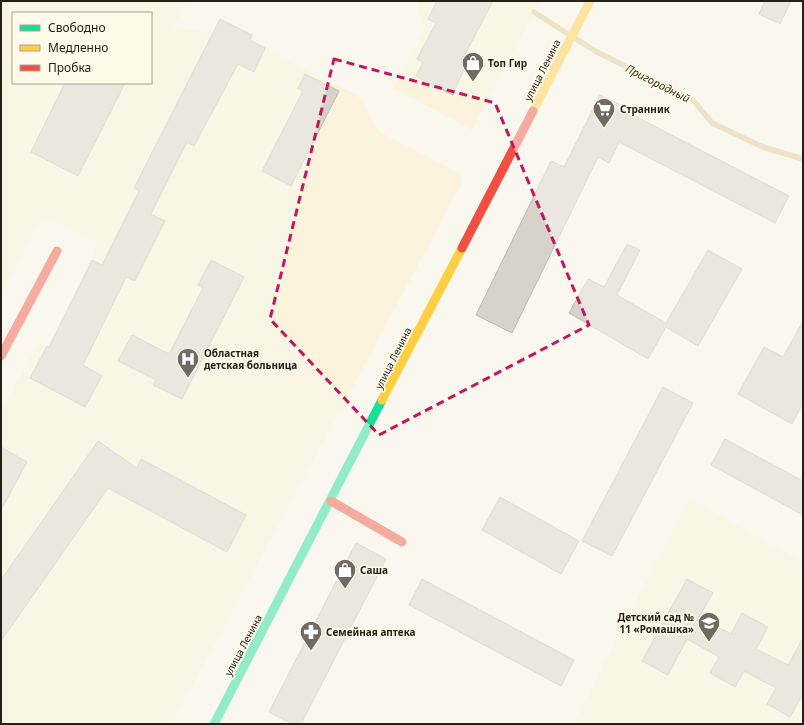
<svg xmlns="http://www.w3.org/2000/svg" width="804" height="725" font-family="'Noto Sans',sans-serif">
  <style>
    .built { fill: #fbf3db; fill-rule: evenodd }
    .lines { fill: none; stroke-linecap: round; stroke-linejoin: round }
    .stream { stroke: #dc9; stroke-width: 5.5 }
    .building { fill: #d7d3ca; stroke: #bebab2 }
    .fast { stroke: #16e098; stroke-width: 9 }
    .slow { stroke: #ffcf43; stroke-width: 9 }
    .jam { stroke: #f24e42; stroke-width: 9 }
    .marked { fill: none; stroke: #c2185b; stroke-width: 3; stroke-dasharray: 8 5; stroke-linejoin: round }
    .labels { text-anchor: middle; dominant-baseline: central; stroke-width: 3.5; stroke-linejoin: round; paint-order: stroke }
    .poi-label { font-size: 10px; font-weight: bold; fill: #242016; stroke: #fffae9; text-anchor: start }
    .street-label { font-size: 10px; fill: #242016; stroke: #fffae9 }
    .water-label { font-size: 11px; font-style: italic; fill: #3b3011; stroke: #fffae9 }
  </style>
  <rect width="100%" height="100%" fill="#faf7ee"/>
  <path class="built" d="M1,1H187L173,28L214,32L220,19L252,35L250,41L358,96L380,132L459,173L461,179V185L172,724H1V411L38,343L48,346L58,330L92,260L97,243L43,216L1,295ZM13,13H151V83H13Z
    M416,1H540L472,130L393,88L424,31Z
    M689,498L803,562V724H573Z"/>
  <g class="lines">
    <path class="stream" d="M534,12L568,34
      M575,38L595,51L693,100L712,123L763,147L803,159"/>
  </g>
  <path class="building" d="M437,1H493L460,64L465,66L453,95L416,76L423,62L417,59L436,23L428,19Z
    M765,1H791L780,24L759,14Z
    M220,19L252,35L250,40L265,48L254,72L238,64L194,146L187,142L151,214L165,221L135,281L126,277L83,365L102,376L85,407L30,378L47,346L49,347L92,260L102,265L139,191L134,188Z
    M305,74L339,91L291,186L262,171L303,91L298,88Z
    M65,83H125L78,176L31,152Z
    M600,95L634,112L633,115L789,196L775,223L619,142L609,163L598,157L512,333L476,315L551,161L564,167Z
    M627,244L640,250L617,295L666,323L708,250L742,269L698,346L666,327L648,359L569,313L588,279L604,287Z
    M211,260L244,277L182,399L153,385L156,380L118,361L132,335L169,354L203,288L198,285Z
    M803,321V403L792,424L738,394L764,347L783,357Z
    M663,387L693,403L612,556L582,541Z
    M725,439L803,481V515L711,465Z
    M98,441L137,468L141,459L246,515L227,552L108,488L1,641V580Z
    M1,447L27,462L1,510Z
    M500,497L579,541L561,574L482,530Z
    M356,543L386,559L301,724H292L269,712Z
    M422,579L574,660L561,686L409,605Z
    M687,579L713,593L699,617L731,634L742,613L768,627L756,649L788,665L803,638V694L790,717L767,704L776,688L744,671L735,687L710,673L719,657L687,639L668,675L642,661Z"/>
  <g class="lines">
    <path class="fast" d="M214,724L382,400"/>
    <path class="slow" d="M533,111L590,1
      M382,400L462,248"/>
    <path class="jam" d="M462,248L533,111
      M1,356L57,251
      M331,501L402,542"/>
  </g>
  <path d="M0 0H804V725H0ZM334,59L495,103L589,325L379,435L270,319Z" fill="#faf7ee" fill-opacity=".55" fill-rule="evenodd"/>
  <path class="marked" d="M334,59L495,103L589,325L379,435L270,319Z"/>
  <defs>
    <g id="shop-pin" transform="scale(1.15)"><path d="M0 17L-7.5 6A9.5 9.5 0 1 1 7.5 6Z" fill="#6f6b62" stroke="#fffae9"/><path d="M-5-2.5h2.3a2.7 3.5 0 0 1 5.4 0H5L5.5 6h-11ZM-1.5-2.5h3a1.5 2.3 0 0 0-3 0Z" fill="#fff"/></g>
    <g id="supermarket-pin" transform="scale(1.15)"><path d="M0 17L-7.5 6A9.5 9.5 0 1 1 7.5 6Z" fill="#6f6b62" stroke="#fffae9"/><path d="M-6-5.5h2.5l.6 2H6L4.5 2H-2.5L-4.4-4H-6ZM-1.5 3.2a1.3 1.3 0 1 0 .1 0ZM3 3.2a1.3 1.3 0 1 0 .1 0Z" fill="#fff"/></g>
    <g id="hospital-pin" transform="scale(1.15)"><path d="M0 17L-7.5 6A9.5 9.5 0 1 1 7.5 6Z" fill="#6f6b62" stroke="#fffae9"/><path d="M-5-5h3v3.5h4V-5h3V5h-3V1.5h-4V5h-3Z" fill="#fff"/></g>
    <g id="school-pin" transform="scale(1.15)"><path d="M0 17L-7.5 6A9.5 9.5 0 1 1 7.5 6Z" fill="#6f6b62" stroke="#fffae9"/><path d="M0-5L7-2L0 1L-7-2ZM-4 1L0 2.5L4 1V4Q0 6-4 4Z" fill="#fff"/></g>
    <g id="pharmacy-pin" transform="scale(1.15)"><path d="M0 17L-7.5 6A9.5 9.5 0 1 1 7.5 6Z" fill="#6f6b62" stroke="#fffae9"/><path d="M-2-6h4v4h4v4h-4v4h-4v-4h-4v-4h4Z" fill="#fff"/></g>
  </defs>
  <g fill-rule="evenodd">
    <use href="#shop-pin" x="473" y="63"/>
    <use href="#supermarket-pin" x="604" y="109"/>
    <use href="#hospital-pin" x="188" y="359"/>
    <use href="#shop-pin" x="345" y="570"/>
    <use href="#school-pin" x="709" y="623"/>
    <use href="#pharmacy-pin" x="311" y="632"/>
  </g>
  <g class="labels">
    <g class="poi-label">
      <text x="488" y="63">Топ Гир</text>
      <text x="620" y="109">Странник</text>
      <text x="204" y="353">Областная<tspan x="204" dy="12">детская больница</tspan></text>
      <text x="360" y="570">Саша</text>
      <text x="694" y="617" text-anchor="end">Детский сад №<tspan x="694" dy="12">11 «Ромашка»</tspan></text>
      <text x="326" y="632">Семейная аптека</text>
    </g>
    <g class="street-label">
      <text transform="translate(542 70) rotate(-63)">улица Ленина</text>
      <text transform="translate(393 358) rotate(-63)">улица Ленина</text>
      <text transform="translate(243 645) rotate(-62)">улица Ленина</text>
    </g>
    <g class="water-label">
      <text transform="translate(658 83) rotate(27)">Пригородный</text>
    </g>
  </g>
  <rect width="804" height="725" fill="none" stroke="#242016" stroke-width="4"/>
  <rect x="12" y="12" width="140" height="72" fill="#fffae9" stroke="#a7a395"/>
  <rect x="20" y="25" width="20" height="6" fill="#16e098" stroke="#a7a395"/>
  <text x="48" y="32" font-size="12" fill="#242016">Свободно</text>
  <rect x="20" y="45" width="20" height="6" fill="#ffcf43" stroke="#a7a395"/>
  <text x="48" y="52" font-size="12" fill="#242016">Медленно</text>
  <rect x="20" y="65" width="20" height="6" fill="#f24e42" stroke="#a7a395"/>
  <text x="48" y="72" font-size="12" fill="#242016">Пробка</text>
</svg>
